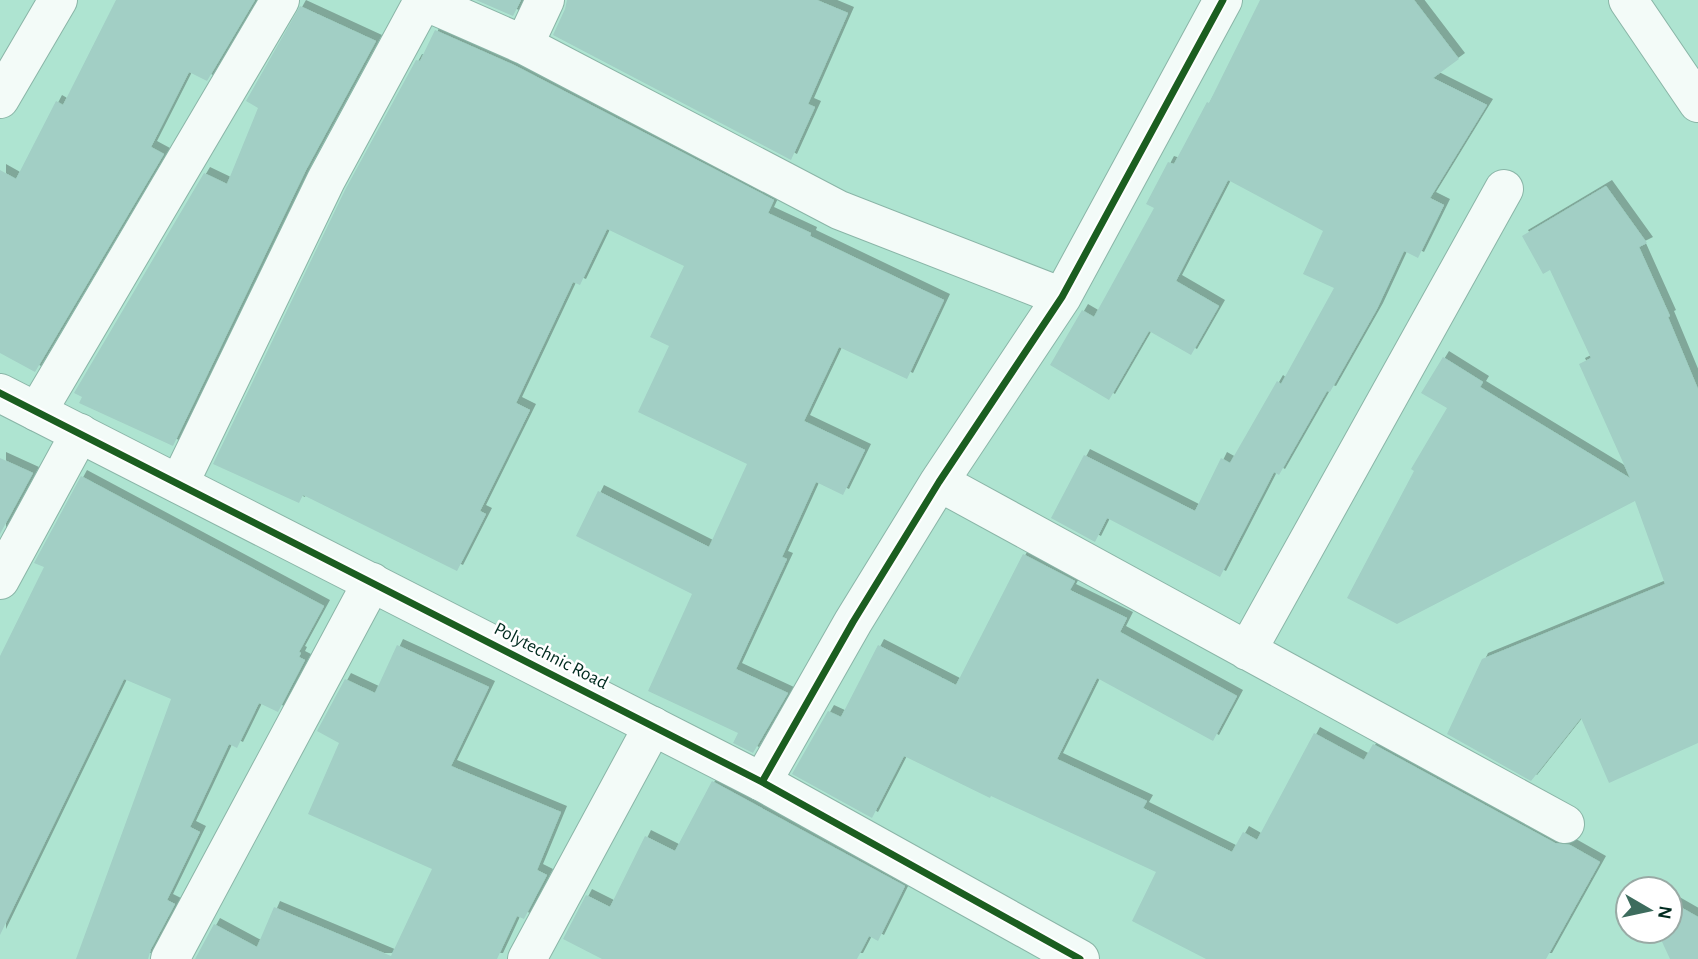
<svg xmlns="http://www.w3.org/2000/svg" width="1698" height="959" font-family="'Alegreya Sans',sans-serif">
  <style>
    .building { fill: #a2cfc5; filter: url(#shadow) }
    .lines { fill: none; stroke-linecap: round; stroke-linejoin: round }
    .minor-casing { stroke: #8ab5a7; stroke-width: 40 }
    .tertiary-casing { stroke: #8ab5a7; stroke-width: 40 }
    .minor { stroke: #f3fbf8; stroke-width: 38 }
    .tertiary { stroke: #f3fbf8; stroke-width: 38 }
    .cycleway-casing { stroke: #fff; stroke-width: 11 }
    .cycleway { stroke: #1b5e20; stroke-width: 7 }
    .labels { text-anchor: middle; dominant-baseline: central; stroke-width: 5; stroke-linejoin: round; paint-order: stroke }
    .street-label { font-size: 19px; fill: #002b1f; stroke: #fff }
  </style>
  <defs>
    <filter id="shadow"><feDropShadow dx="6" dy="-6" stdDeviation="0" flood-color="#0004"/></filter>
  </defs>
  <rect width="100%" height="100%" fill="#aee4d1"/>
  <path class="building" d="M116,0H255L207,81L189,72L151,147L164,154L35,372L0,353V170L16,179L56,101L63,105Z
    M476,0H521L513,16Z
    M567,0H817L848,13L808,104L815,107L791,160L553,35L565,9Z
    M1260,0H1414L1459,59L1433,78L1487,105L1430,198L1444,205L1418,258L1404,251L1377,309L1330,392L1327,391L1279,475L1274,472L1220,577L1107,518L1095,542L1051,518L1084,455L1195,511L1221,458L1230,463L1277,381L1281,384L1334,288L1303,274L1323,231L1228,180L1176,281L1219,306L1191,355L1149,331L1109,400L1050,365L1082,310L1094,317L1154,208L1146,204L1168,162L1174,164L1207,102L1209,103Z
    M300,6L376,41L306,170L173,446L79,403L82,397L74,393L204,173L227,184L258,108L246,101Z
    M435,30L514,65L774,200L768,213L811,233L810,236L944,300L907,379L839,347L804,421L865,450L843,495L816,482L782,557L787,559L736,669L788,693L753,753L733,743L738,733L648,691L692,594L576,536L598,491L709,547L747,464L638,412L669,346L650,337L684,266L607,229L580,285L573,282L516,403L530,410L480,511L486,514L457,571L303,495L299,503L213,464L345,190L416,60L420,61Z
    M1606,186L1647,243L1639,247L1670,316L1668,317L1698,389V743L1609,783L1581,718L1531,781L1447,734L1482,659L1665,584L1635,501L1397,624L1347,598L1414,471L1411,469L1447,408L1421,393L1443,357L1483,382L1480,387L1630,478L1579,364L1591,358L1550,270L1543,274L1522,236Z
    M0,458L33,473L0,534Z
    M81,476L324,606L299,652L301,653L299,657L305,660L278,712L259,703L237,748L229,744L190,827L200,832L167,900L175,904L151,949L148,959H76L171,699L124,679L0,935V656L44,567L34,563Z
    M1023,554L1075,581L1070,590L1127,618L1120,632L1237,696L1213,741L1097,678L1057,759L1147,801L1143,808L1232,852L1243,832L1257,840L1314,733L1364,760L1373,744L1555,843L1570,845L1600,862L1546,959H1206L1132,921L1156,872L991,796L990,798L904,756L872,818L792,774L828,711L841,717L878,645L956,685Z
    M397,645L489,687L451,766L561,812L537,870L547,875L524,919L517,916L497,959H195L214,924L257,947L274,907L391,956L432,869L308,814L339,743L317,731L345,679L375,693Z
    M712,781L905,886L878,941L869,936L857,959H602L563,939L586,895L610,907L645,836L675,851Z
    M1670,901L1698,917V959H1670L1657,931H1670Z"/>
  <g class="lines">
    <g class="minor-casing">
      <path id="minor" d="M422,0L524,45L839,210L1062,297
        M1628,0L1698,103
        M524,45L545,0
        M0,99L58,0
        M37,412L280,0
        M939,482L1565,824
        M179,484L326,180L423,1
        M0,580L80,433
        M1247,651L1504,189
        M762,782L853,622L939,482L1062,297L1223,0
        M170,959L372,582
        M527,959L653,726"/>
    </g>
    <g class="tertiary-casing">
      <path id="tertiary" d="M0,393L762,782L1080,959"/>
    </g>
    <use href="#minor" class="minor"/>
    <use href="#tertiary" class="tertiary"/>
    <g class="cycleway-casing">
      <path id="cycleway" d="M0,393L762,782L1080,959
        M762,782L853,622L939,482L1062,297L1223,0"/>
    </g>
    <use href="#cycleway" class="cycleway"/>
  </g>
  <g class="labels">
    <g class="street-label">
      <text transform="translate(551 656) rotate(27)">Polytechnic Road</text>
    </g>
  </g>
  <g transform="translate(1649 910) rotate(99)"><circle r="33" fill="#ffffff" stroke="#99aaa5" stroke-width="2"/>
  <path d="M0-5L12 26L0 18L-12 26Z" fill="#3d6c5d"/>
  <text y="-10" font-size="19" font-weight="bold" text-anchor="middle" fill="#002b1f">N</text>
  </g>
</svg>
